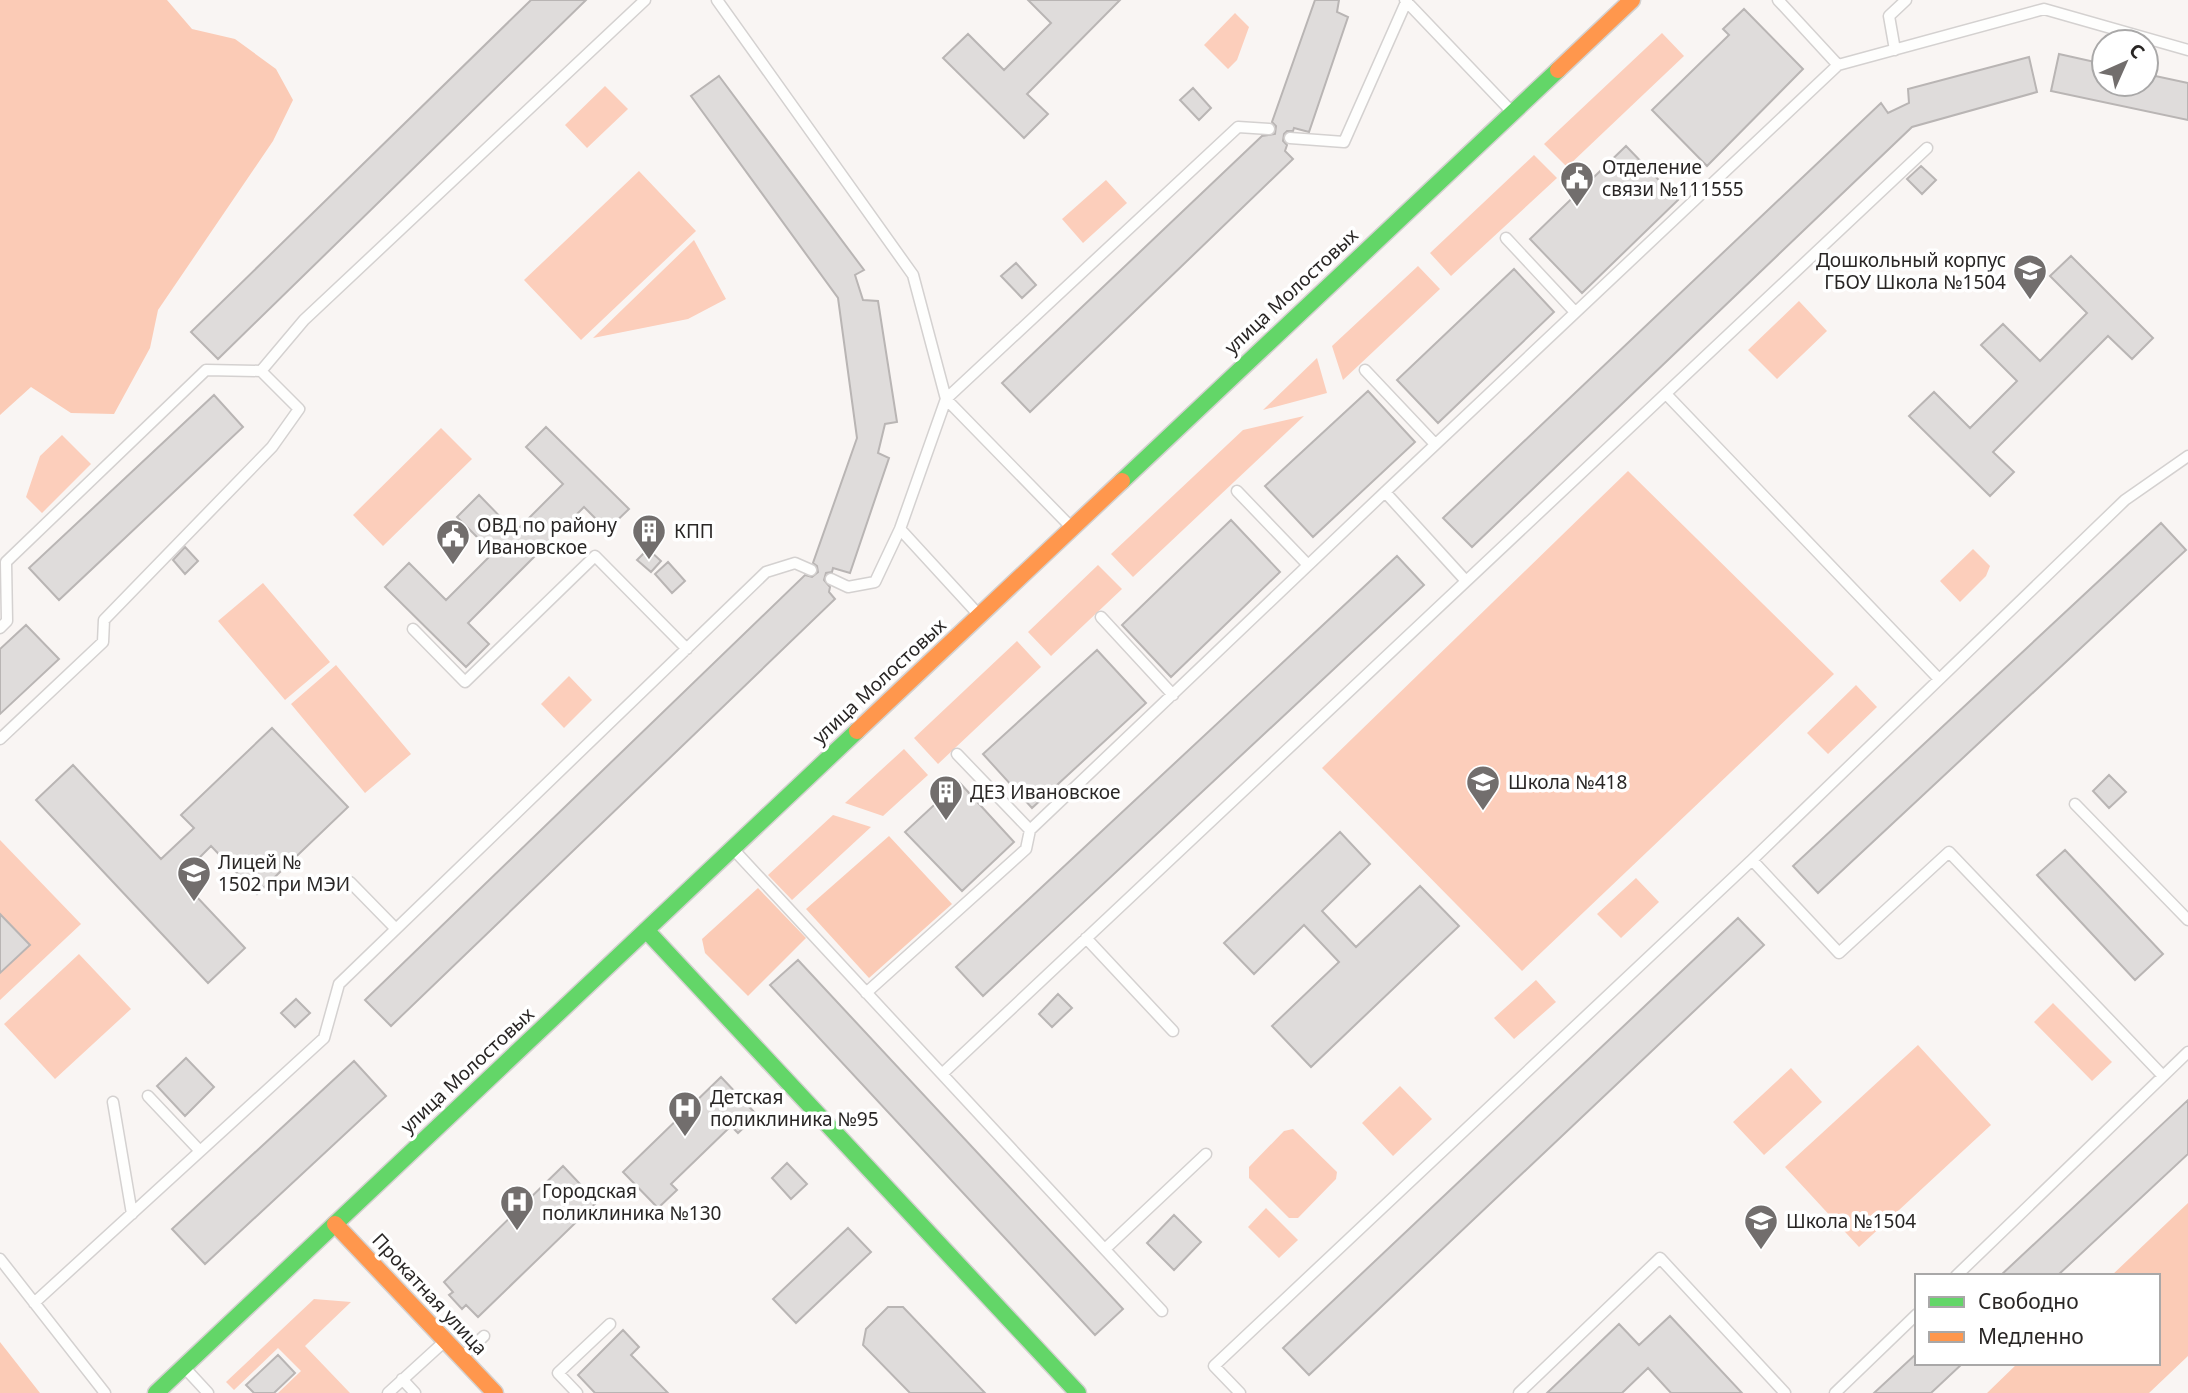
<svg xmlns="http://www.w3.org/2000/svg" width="2188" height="1393" font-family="'Noto Sans',sans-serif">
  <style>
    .green { fill: #fccebb }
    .forest { fill: #fbcbb6 }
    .building { fill: #dfdcdb; stroke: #b9b5b4; stroke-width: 2 }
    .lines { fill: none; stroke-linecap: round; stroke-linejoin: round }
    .lane-casing { stroke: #d4d1d0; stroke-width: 13 }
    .fast-casing { stroke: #d4d1d0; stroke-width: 19 }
    .slow-casing { stroke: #d4d1d0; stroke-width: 19 }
    .lane { stroke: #fefefd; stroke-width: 10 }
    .fast { stroke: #63d668; stroke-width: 16 }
    .slow { stroke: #ff974d; stroke-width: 16 }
    .labels { text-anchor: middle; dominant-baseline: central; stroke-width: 7; stroke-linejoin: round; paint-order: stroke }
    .poi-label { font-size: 19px; fill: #292625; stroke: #fff; text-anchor: start }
    .street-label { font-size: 19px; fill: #292625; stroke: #fff }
  </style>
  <rect width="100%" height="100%" fill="#f9f5f3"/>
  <path class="green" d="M1235,13L1249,27L1237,60L1228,69L1204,45Z
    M1662,33L1684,56L1567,167L1544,144Z
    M605,86L628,109L587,148L565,125Z
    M1534,155L1557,178L1451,276L1430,253Z
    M639,171L696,231L581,340L524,280Z
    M1106,180L1127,203L1083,243L1062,219Z
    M694,240L726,299L688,319L593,338Z
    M1418,266L1440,289L1343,380L1332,346Z
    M1799,301L1827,331L1777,379L1748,350Z
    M1317,358L1327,393L1263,410Z
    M1304,416L1133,577L1111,554L1243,430Z
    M441,428L472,459L383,546L353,515Z
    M62,435L91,464L42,513L26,497L40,456Z
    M1628,471L1834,674L1522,971L1322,768Z
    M1973,549L1990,566L1986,576L1960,602L1940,581Z
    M1098,565L1122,589L1051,656L1028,632Z
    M263,583L330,662L285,700L218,621Z
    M1017,641L1041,667L938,764L914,738Z
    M336,665L411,754L365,793L291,704Z
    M569,676L592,700L564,728L541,704Z
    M1856,685L1877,707L1828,754L1807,733Z
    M904,749L928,775L883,816L845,803Z
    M833,815L871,827L792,900L768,875Z
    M0,840L81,924L0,1000Z
    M1636,878L1659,902L1621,938L1597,914Z
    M79,954L131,1009L55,1079L4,1024Z
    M1536,980L1556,1002L1514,1039L1494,1018Z
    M2053,1003L2112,1062L2092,1081L2034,1022Z
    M1918,1045L1991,1125L1859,1247L1785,1167Z
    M1791,1068L1822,1102L1764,1155L1733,1122Z
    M1400,1086L1432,1119L1393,1156L1362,1123Z
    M1293,1129L1337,1172L1336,1179L1298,1218H1289L1249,1178V1167L1284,1131Z
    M1266,1208L1298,1240L1279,1258L1248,1227Z
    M314,1299L351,1302L305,1346L350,1393H278L301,1371L278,1348L234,1390L226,1382Z"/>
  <path class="forest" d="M0,0H167L192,29L235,39L276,69L293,100L273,141L158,310L150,348L114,414L71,413L31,387L0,415Z
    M889,836L952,904L869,978L806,909Z
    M758,888L806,938L748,996L705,953L702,939Z
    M2188,1203V1356L2149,1393H1987L2018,1363H2158V1276H2111Z
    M0,1342L40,1393H0Z"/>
  <path class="building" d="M531,0H586L218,359L191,332Z
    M1028,0H1120L1027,94L1048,114L1024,138L943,58L968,34L1004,70L1051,23Z
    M1315,0H1339L1337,12L1348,17L1309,132L1294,128L1293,131H1287L1284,134L1283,141L1287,145L1285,151L1293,159L1030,412L1002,383L1262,136L1275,134L1276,126L1272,122Z
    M1744,9L1803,69L1707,166L1652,110L1729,35L1723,29Z
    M2059,54L2104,64V84H2146V74L2188,83V120L2051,91Z
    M2029,57L2037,92L1912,127L1472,547L1443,518L1881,103L1888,113L1909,103L1908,89Z
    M719,76L864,270L855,275L863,300L878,301L897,422L885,424L878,453L889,458L850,573L833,568L832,572L826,573L824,580L830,587L829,592L835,599L391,1026L365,1000L805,575L812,577L818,572L817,566L813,563L857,438L838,298L691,96Z
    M1193,88L1211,108L1199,120L1180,100Z
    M1626,146L1678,200L1582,293L1530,239Z
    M1921,166L1936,180L1922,194L1907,179Z
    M2071,256L2153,338L2132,359L2108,336L1993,452L2014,472L1990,496L1909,416L1934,392L1970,428L2017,381L1981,345L2003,324L2040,361L2087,313L2050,276Z
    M1016,263L1036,285L1022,298L1001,276Z
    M1514,269L1554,312L1438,423L1397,380Z
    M1368,391L1415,442L1313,537L1265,486Z
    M214,395L243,427L59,600L29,568Z
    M546,427L629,509L607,530L584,507L468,623L489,644L466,667L385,587L409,563L446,600L493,553L457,517L479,495L515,532L563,484L526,447Z
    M1231,520L1280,572L1171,677L1122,625Z
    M2161,523L2186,550L1818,893L1793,866Z
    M185,547L198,561L185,574L173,560Z
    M648,549L661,561L651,572L637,560Z
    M1397,556L1424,585L983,996L956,967Z
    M668,562L685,581L672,593L655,574Z
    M26,625L59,659L0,714V649Z
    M1097,650L1146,703L1032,808L983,754Z
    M272,728L348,807L257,894L211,846L179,878L245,948L208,983L36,800L73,765L161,859L194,828L181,815Z
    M2109,775L2126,792L2109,808L2093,791Z
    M959,782L1014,842L962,891L905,832Z
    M1340,832L1370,864L1322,911L1356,947L1420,886L1459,926L1311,1067L1272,1026L1339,962L1304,925L1254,974L1224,943Z
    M2065,850L2163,954L2135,980L2037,875Z
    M0,914L30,945L0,973Z
    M1738,918L1764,945L1309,1375L1283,1348Z
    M798,960L1123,1309L1095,1335L770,985Z
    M1058,994L1072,1008L1052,1027L1039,1014Z
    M296,999L310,1013L295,1027L281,1013Z
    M186,1058L214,1087L185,1116L157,1086Z
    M354,1061L386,1096L205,1264L172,1229Z
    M721,1077L757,1115L738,1133L731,1126L671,1184L677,1190L658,1208L623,1172Z
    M2188,1100V1154L2057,1276H2000Z
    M787,1163L807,1184L791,1199L772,1178Z
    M563,1166L597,1202L478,1317L466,1305L462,1309L449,1295L453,1292L444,1282Z
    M1174,1215L1201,1242L1174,1270L1147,1243Z
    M848,1228L871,1252L796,1323L773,1299Z
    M888,1307H903L985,1393H910L863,1345L866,1329Z
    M1670,1316L1742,1393H1671L1648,1368L1622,1393H1547L1619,1324L1639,1345Z
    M623,1330L639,1347L631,1355L668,1393H595L578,1375Z
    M1917,1353V1363H1963L1931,1393H1874Z
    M278,1355L295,1373L274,1393H254L246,1385Z"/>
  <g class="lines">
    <g class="lane-casing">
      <path id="lane" d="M717,0L913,275L946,399L1070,526
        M1405,0L1511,111
        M1778,0L1838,65
        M1895,50L1889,16L1906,0
        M1290,138L1344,142L1407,0
        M1506,238L1575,312
        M1365,370L1435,444
        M1666,394L1938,678
        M1237,491L1308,565
        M1385,492L1466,581
        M900,529L978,614
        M831,579L848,587L875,582L900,529L946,399L1238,127L1269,129
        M1101,617L1173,695
        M0,628L7,621L6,562L206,370L261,371
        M413,629L465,682L595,556L687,649
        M0,739L103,642L104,620L272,447L299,409L261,371L304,320L645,0
        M957,754L1030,830
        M2075,804L2188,920
        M734,850L1162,1311
        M1752,860L1839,953L1949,852L2163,1076
        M350,882L396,929
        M1086,938L1173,1031
        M866,993L1026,849L1030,830L1385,492L1838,65L2044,9L2188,50
        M942,1074L1927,148
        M148,1096L200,1151
        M113,1102L132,1214
        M1105,1249L1206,1154
        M0,1259L105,1393
        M1956,1276L2188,1052
        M34,1303L324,1038L339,984L766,572L795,563L811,570
        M462,1357L484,1336
        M184,1367L208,1393
        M402,1379L415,1393
        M388,1393L445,1341
        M577,1393L558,1373L610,1324
        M1240,1393L1214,1366L1752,860L2125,500L2188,456
        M1519,1393L1660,1258L1785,1393
        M1835,1393L1917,1314"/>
    </g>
    <g class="fast-casing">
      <path id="fast" d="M1122,481L1558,70
        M646,930L1078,1393
        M156,1393L857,731"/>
    </g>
    <g class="slow-casing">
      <path id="slow" d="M1558,70L1632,0
        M857,731L1122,481
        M335,1224L495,1393"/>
    </g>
    <use href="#lane" class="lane"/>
    <use href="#fast" class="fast"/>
    <use href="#slow" class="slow"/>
  </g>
  <defs>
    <g id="civic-pin" transform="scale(1.75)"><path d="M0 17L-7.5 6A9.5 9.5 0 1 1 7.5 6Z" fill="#726e6d" stroke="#fff"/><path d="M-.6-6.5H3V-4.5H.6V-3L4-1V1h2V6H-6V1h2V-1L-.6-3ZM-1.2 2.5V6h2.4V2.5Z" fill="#fff"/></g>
    <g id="school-pin" transform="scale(1.75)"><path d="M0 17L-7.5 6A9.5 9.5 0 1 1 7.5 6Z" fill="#726e6d" stroke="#fff"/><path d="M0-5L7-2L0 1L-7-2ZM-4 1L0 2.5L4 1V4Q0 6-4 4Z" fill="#fff"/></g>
    <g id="building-pin" transform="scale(1.75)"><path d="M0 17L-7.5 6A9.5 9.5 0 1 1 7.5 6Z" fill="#726e6d" stroke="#fff"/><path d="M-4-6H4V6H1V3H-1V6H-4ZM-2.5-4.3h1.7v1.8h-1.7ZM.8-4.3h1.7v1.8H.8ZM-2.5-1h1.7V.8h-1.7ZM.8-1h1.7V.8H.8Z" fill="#fff"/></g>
    <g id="hospital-pin" transform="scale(1.75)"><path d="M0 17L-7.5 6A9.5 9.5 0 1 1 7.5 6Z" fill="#726e6d" stroke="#fff"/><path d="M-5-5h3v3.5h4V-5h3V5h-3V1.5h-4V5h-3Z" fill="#fff"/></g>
  </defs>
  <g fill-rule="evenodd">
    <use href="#civic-pin" x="1577" y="178"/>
    <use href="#school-pin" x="2030" y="271"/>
    <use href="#building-pin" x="649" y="531"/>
    <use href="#civic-pin" x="453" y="536"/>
    <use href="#school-pin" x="1483" y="782"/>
    <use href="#building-pin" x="946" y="792"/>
    <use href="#school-pin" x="194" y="873"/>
    <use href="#hospital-pin" x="685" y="1108"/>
    <use href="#hospital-pin" x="517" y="1202"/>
    <use href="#school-pin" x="1761" y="1221"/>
  </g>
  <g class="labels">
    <g class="poi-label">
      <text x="1602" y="167">Отделение<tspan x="1602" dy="22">связи №111555</tspan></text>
      <text x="2006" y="260" text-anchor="end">Дошкольный корпус<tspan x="2006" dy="22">ГБОУ Школа №1504</tspan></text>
      <text x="477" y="525">ОВД по району<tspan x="477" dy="22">Ивановское</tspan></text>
      <text x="674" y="531">КПП</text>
      <text x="1508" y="782">Школа №418</text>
      <text x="970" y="792">ДЕЗ Ивановское</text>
      <text x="218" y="862">Лицей №<tspan x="218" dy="22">1502 при МЭИ</tspan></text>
      <text x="710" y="1097">Детская<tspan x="710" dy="22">поликлиника №95</tspan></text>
      <text x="542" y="1191">Городская<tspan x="542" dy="22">поликлиника №130</tspan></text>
      <text x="1786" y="1221">Школа №1504</text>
    </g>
    <g class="street-label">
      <text transform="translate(1291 291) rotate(-43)">улица Молостовых</text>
      <text transform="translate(879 681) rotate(-43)">улица Молостовых</text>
      <text transform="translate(467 1070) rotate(-43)">улица Молостовых</text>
      <text transform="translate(430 1294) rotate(47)">Прокатная улица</text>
    </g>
  </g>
  <rect x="1915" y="1274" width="245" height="91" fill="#ffffff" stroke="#a9a8a8" stroke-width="2"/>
  <rect x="1929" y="1297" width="35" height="10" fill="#63d668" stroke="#a9a8a8" stroke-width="2"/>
  <text x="1978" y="1309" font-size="21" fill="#292625">Свободно</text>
  <rect x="1929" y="1332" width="35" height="10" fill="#ff974d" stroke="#a9a8a8" stroke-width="2"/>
  <text x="1978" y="1344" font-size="21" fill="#292625">Медленно</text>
  <g transform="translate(2125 63) rotate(45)"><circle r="33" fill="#ffffff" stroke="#a9a8a8" stroke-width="2"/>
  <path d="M0-5L12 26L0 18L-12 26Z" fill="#726e6d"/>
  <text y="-10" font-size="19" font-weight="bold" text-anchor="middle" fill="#292625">С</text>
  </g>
</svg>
